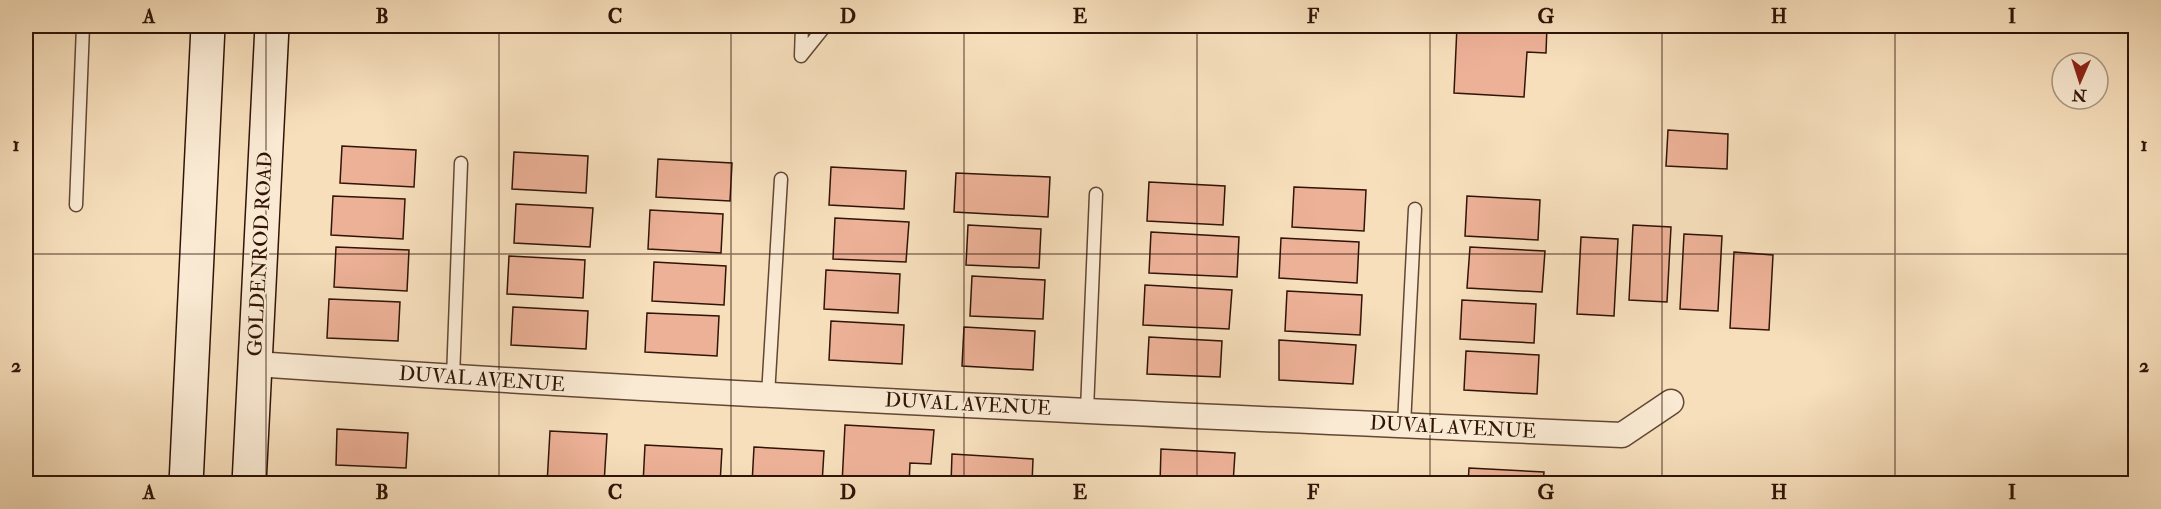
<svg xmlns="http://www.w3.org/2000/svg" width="2161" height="509" font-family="'IM FELL Double Pica',serif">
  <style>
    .building { fill: #edb197; stroke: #301407; stroke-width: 1.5 }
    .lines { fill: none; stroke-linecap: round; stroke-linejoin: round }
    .lane-casing { stroke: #624734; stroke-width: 15 }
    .street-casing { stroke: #624734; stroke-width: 27 }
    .secondary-casing { stroke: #301407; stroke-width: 36 }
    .lane { stroke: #faead3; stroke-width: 12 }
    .street { stroke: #faead3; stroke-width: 24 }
    .secondary { stroke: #faead3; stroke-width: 33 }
    .grid { fill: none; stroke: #301407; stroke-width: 1.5; stroke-opacity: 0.55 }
    .labels { text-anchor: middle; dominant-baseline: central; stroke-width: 4.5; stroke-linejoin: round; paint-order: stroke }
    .street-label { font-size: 20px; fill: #301407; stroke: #faead3 }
    .neatline { fill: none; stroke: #301407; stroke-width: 2 }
    .grid-label { font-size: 20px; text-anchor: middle; font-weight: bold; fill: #301407 }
  </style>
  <rect width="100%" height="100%" fill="#f7dfbc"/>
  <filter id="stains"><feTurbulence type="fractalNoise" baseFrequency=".00333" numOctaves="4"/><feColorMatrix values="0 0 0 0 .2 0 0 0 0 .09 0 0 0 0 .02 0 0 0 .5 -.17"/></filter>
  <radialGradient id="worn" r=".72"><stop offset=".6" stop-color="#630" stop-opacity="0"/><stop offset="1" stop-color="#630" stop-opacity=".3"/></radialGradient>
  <path class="building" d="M1457,26H1547L1546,53L1527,52L1524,97L1454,93Z
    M1668,130L1728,134L1727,169L1666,166Z
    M342,146L416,150L414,187L340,183Z
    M514,152L588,156L586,193L512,189Z
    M658,159L732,163L730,201L656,197Z
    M831,167L906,171L904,209L829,205Z
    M956,173L1050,177L1048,217L954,212Z
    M1149,182L1225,186L1223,225L1147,221Z
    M1294,187L1366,190L1364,231L1292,227Z
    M333,196L405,199L403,239L331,235Z
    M1467,196L1540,200L1538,240L1465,236Z
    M516,204L593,208L590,247L514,243Z
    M650,210L723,214L721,253L648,249Z
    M835,218L909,222L906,262L833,259Z
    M968,225L1041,229L1039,268L966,265Z
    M1633,225L1671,227L1667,302L1629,300Z
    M1151,232L1239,237L1237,277L1149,273Z
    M1684,234L1722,236L1718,311L1680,309Z
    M1581,237L1618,239L1614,316L1577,314Z
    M1281,238L1359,242L1357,283L1279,278Z
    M336,247L409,250L407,291L334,287Z
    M1470,247L1545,251L1542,292L1467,288Z
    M1734,252L1773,255L1769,330L1730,328Z
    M509,256L585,260L583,298L507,294Z
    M654,262L726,266L724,305L652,301Z
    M826,270L900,274L898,313L824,309Z
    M972,276L1045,280L1043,319L970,316Z
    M1145,285L1232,290L1229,329L1143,325Z
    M1287,291L1362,295L1360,335L1285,331Z
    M329,299L400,302L398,341L327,338Z
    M1462,300L1536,304L1534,343L1460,339Z
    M513,307L588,311L586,349L511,345Z
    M647,313L719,316L717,356L645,352Z
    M831,321L904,325L902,364L829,360Z
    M964,327L1035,331L1033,370L962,366Z
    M1149,337L1222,341L1220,377L1147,374Z
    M1279,340L1356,345L1353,384L1279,380Z
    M1466,351L1539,355L1537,394L1464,390Z
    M845,425L934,430L931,464L910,463L909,484H842Z
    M337,429L408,433L406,468L336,465Z
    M550,431L607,434L604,484H547Z
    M645,445L722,449L720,484H643Z
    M754,447L824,451L822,484H752Z
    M1161,449L1235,453L1233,484H1160Z
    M952,454L1033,459L1032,484H951Z
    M1469,468L1544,472L1543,484H1468Z
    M1363,477L1444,482V484H1363Z
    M1052,479L1129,483V484H1052Z"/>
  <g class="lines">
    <g class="lane-casing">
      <path id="lane" d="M801,56L825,26
        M801,56L802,26
        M76,205L83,26
        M453,378L461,163
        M768,395L781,179
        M1087,410L1096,194
        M1404,425L1415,209"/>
    </g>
    <g class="street-casing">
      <path id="street" d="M255,364C710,395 1166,415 1622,435L1671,402"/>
    </g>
    <g class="secondary-casing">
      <path id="secondary" d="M186,484L208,26
        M249,484L272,26"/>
    </g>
    <use href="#lane" class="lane"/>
    <use href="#street" class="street"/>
    <use href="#secondary" class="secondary"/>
  </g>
  <path class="grid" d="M266,26V484M499,26V484M731,26V484M964,26V484M1197,26V484M1430,26V484M1662,26V484M1895,26V484M26,254H2136"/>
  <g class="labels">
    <g class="street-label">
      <text transform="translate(260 254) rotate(-87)">GOLDENROD ROAD</text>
      <text transform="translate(482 379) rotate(4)">DUVAL AVENUE</text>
      <text transform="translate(968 404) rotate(3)">DUVAL AVENUE</text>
      <text transform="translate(1453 427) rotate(3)">DUVAL AVENUE</text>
    </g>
  </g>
  <rect width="2161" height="509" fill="none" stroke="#f7dfbc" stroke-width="66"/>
  <g transform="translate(2080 81) rotate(183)"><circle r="28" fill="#faead3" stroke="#a99481" stroke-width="1.5"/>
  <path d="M0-4.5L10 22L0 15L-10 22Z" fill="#8f2418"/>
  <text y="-9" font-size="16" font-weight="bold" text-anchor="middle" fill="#301407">N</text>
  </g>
  <rect x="33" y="33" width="2095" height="443" class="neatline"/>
  <g class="grid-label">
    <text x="149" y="23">A</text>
    <text x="382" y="23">B</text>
    <text x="615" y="23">C</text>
    <text x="848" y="23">D</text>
    <text x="1080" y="23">E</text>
    <text x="1313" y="23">F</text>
    <text x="1546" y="23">G</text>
    <text x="1779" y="23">H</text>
    <text x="2012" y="23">I</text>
    <text x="16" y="151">1</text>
    <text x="2144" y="151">1</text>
    <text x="16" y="372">2</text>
    <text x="2144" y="372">2</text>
    <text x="149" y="499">A</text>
    <text x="382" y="499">B</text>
    <text x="615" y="499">C</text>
    <text x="848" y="499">D</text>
    <text x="1080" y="499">E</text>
    <text x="1313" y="499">F</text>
    <text x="1546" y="499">G</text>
    <text x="1779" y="499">H</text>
    <text x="2012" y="499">I</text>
  </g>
  <rect width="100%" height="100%" filter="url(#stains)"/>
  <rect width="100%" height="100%" fill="url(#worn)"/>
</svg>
